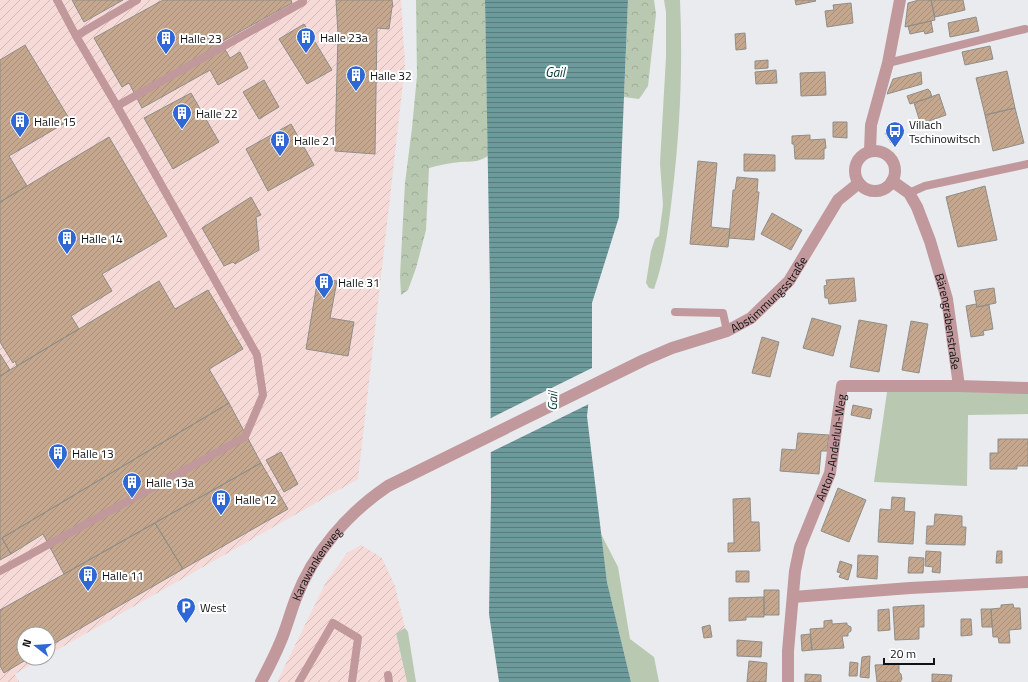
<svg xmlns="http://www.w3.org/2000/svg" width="1028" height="682" font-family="'Titillium Web',sans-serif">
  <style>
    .industrial { fill: url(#industrial-furrows) }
    .green { fill: #b8c8b1 }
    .forest { fill: url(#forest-crowns) }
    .water { fill: url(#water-rules) }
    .pier { fill: #e9ebef }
    .building { fill: url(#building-hatch); stroke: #908d8a }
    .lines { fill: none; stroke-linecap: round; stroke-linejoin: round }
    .service { stroke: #c1989c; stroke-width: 8 }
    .minor { stroke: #c1989c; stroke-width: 12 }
    .labels { text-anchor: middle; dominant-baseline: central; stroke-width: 4; stroke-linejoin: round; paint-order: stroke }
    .poi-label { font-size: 12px; fill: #111213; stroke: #fff; text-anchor: start }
    .street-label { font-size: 12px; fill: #111213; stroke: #fff }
    .water-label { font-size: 13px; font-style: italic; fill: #093738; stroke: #fff }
  </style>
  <defs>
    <pattern id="industrial-furrows" width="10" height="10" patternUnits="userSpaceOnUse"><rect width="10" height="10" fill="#f5dad8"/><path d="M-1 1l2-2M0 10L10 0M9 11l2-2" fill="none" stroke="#d1bab8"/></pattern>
    <pattern id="forest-crowns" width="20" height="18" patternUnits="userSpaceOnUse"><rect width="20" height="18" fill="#b8c8b1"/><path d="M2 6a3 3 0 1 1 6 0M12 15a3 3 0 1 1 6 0" fill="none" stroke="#9dab97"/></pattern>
    <pattern id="water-rules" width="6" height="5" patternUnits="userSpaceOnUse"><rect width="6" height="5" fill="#6d9a9b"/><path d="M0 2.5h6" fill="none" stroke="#587c7d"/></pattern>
    <pattern id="building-hatch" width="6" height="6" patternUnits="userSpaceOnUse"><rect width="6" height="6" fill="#c4a78d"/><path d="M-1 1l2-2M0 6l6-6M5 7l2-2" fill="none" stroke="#a78f79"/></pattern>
  </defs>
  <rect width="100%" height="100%" fill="#e9ebef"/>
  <path class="industrial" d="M0,0H401L405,65L358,479L48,655V634H24V658H43L15,674L19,682H0Z
    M361,545L382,558L395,586L405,628L396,633L407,682H277L326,582L347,553Z"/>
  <path class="green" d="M664,0H680C683,66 680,132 672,197C668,230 665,257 654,289L649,288L646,283L651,251L655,239L659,236L663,205L660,163L666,57V12Z
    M887,392H1028V414L968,415L967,486L874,482Z
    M601,534L618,567L630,639L654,657L659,682H631L607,582Z
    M405,628L408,632L416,682H407L396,633Z"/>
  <path class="forest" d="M416,0H485L488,156C476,163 473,161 460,162C450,163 439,165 429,168L426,230L416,268L408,290L401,295L400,276L405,183L412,128L417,76Z
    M628,0H654L656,14L648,86L639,99L624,97Z"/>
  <path class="water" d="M485,0H628L619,217L592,303V371L587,416L607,582L631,682H499L489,614L491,498L490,290Z"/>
  <path class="pier" d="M594,367L591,403L489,453V419Z"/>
  <path class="building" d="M72,0H123L84,22Z
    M163,0H291L292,3L223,41L218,33L216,34L230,58L240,52L248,68L218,85L210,70L142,108L129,83L122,87L94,38Z
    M336,0H392L393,7H392L389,29L377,28L375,154L335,151L338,34Z
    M795,0H815L816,1L796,5Z
    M919,0H931L935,20L905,27L908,3Z
    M931,0H963L965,10L935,17Z
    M851,3L853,23L827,27L825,11L834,10L833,5Z
    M976,17L979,31L950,37L948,23Z
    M931,21L933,32L925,34L924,31L910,34L908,26Z
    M304,24L332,70L307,84L279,39Z
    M745,33L746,49L736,50L735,34Z
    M25,45L70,120L9,156L27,186L0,202V60Z
    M990,46L993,59L965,65L962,52Z
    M768,60V68L755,69V61Z
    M776,70L777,83L756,84L755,72Z
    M1007,71L1015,108L985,115L976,78Z
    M825,72L826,95L801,96L800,73Z
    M921,72L922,84L887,94L893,79Z
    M264,80L279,107L259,119L243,92Z
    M928,89L930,91L932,97L910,104L907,96Z
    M191,93L219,142L173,169L144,118Z
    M939,94L946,115L929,121V122L921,125L914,103Z
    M1015,108L1024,143L993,151L985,115Z
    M833,122H847V138L833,137Z
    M291,124L314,165L268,191L246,149Z
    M889,131L894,141L891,143L885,133Z
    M810,135V140L825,139L826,148L824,149V159H795L794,144H792V136Z
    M109,137L167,236L102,274L112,291L71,316L79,329L17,366L15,361L13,363L0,342V202Z
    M744,154L775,155V171H744Z
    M698,161L717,163L711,227L730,229L728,247L690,244Z
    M737,177L758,179L757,192H759L754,240L729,238L733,190H735Z
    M985,186L997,240L958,247L946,197Z
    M251,197L261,215L256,217L259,250L235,264L233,262L224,266L202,228Z
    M772,213L802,230L791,250L761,234Z
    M318,278L337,281L330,318L354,322L348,356L306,349Z
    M854,278L856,301L829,304L828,298H825L824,286L827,285L826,280Z
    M159,281L175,309L208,290L243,349L209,369L229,403L2,538L11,554L0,560V376Z
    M994,288L996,303L977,307L974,291Z
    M976,304L977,307L989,305L993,329L983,331L984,335L971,337L966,306Z
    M812,318L841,326L833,356L803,348Z
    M859,320L887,325L879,372L850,367Z
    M911,321L928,324L919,373L902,370Z
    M762,337L779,342L770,377L752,373Z
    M0,354L10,370L0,376Z
    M229,403L261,463L64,574L43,534L11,554L2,538Z
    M853,405L872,409L870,419L851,415Z
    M798,433L829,435L827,451H821L819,474L780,471L782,449L796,450Z
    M998,439H1028V466H1017V469H990V453H998Z
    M281,452L298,484L284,492L266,460Z
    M261,463L288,509L183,569L155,523Z
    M838,488L866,500L849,542L821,531Z
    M892,497L905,498L904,511L915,512L913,544L878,542L880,509L891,510Z
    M750,498L751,522H759L760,551L728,552V543H734L733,499Z
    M935,514L962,516V527H966L965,545L926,544L927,526H934Z
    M155,523L183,569L48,647V634H24V658H29L4,673L0,666V610Z
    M926,551L941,552L940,573L932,572L933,567L925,566Z
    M997,551H1002V563H996Z
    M858,555L878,556L877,579L857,577Z
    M909,557L924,558L923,573H908Z
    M840,561L852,565L848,580L839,577L841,573L837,572Z
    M736,571H749V582H736Z
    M764,590H779V615H764Z
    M764,597V617H746V620L729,621V598Z
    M1013,604L1014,608H1020L1021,629L1009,630L1010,643H999L998,637H993L991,609L1001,608V605Z
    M924,605V627H919V639L895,640L893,607Z
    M889,609L890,630L878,631V610Z
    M981,609H991L992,627H982Z
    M961,619H971L972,635L961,636Z
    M832,620V624L847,623V625L851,627V631L848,633V636H842L844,648L812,650L810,629L824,628V621Z
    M710,625L712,637L704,638L702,627Z
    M810,634L812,650L802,651L801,635Z
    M737,640L762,642L761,657L737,656Z
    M870,656L869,678L860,677L862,657Z
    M749,661L767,663L766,682H747Z
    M850,662L858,663L857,676H849Z
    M899,664V672L901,674L902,679L900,682H877L875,665Z
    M805,674L821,675V682H805Z
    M932,674L952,675L951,682H932Z"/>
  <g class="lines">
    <path class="service" d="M76,36L137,0
      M888,63L1025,29
      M117,106L303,2V0
      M909,193L925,186L1028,164
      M675,312L723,313L727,331
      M0,571L245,437L263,395L257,355L117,106L76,36L57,0
      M388,675L389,682
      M299,682L333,623L358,638L352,682"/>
    <g class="minor">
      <circle cx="875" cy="171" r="20"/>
      <path d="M870,151L871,125L888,63L900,0"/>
      <path id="s1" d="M892,181L909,193L917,207L930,241L947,299L959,386L1028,388"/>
      <path d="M793,597L910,588L1028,582"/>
      <path id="s2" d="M261,682C270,665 279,648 285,630C289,619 292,608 296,598C313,553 348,513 388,486L644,360L672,348L727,331L751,318L789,281L838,200L859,183"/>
      <path id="s3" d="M788,682V651L795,571L800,547L830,473L842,386H959"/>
    </g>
  </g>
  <defs>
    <g id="building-pin" transform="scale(1)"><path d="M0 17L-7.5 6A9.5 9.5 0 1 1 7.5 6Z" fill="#2f67d5" stroke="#fff"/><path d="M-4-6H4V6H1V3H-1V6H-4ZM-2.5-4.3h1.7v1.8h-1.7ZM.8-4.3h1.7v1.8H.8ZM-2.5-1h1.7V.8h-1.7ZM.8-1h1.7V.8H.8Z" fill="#fff"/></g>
    <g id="bus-pin" transform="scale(1)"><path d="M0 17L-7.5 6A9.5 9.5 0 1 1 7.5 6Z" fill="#2f67d5" stroke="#fff"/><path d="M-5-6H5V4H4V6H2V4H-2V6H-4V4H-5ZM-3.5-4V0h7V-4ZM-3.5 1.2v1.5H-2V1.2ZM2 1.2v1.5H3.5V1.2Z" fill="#fff"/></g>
    <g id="parking-pin" transform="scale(1)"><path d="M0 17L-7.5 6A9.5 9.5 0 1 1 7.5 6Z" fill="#2f67d5" stroke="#fff"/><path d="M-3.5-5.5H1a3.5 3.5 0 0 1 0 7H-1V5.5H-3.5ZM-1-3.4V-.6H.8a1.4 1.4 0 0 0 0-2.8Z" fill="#fff"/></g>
  </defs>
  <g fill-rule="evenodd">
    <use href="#building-pin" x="306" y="37"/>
    <use href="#building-pin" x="166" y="38"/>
    <use href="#building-pin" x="356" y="75"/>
    <use href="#building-pin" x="182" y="113"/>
    <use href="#building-pin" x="20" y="121"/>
    <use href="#bus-pin" x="895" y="131"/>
    <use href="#building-pin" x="280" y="140"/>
    <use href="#building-pin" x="67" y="238"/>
    <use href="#building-pin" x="324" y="282"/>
    <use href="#building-pin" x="58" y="453"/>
    <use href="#building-pin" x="132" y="482"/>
    <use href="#building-pin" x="221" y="499"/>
    <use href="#building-pin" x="88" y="575"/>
    <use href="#parking-pin" x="186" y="607"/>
  </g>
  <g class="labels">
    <g class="poi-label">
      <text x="320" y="37">Halle 23a</text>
      <text x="180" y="38">Halle 23</text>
      <text x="370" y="75">Halle 32</text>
      <text x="196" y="113">Halle 22</text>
      <text x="34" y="121">Halle 15</text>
      <text x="909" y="124">Villach<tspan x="909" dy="14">Tschinowitsch</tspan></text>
      <text x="294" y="140">Halle 21</text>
      <text x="81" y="238">Halle 14</text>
      <text x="338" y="282">Halle 31</text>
      <text x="72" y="453">Halle 13</text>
      <text x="146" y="482">Halle 13a</text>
      <text x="235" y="499">Halle 12</text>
      <text x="102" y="575">Halle 11</text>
      <text x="200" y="607">West</text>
    </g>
    <g class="street-label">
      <text stroke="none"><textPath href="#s2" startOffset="668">Abstimmungsstraße</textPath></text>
      <text stroke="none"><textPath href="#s1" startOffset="156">Bärengrabenstraße</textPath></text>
      <text stroke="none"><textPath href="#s3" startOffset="241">Anton-Anderluh-Weg</textPath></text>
      <text stroke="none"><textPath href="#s2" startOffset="131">Karawankenweg</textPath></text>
    </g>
    <g class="water-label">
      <text x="555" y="72">Gail</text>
      <text transform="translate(552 401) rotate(-88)">Gail</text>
    </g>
  </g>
  <g transform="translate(36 646) rotate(287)"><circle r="19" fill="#ffffff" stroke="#a0a0a1"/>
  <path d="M0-3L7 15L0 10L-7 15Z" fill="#2f67d5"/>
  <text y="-6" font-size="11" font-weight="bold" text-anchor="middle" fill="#111213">N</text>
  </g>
  <path d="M884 658v6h50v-6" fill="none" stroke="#111213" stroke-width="2"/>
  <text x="890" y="658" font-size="12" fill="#111213" stroke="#ffffff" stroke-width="3" paint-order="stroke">20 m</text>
</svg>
